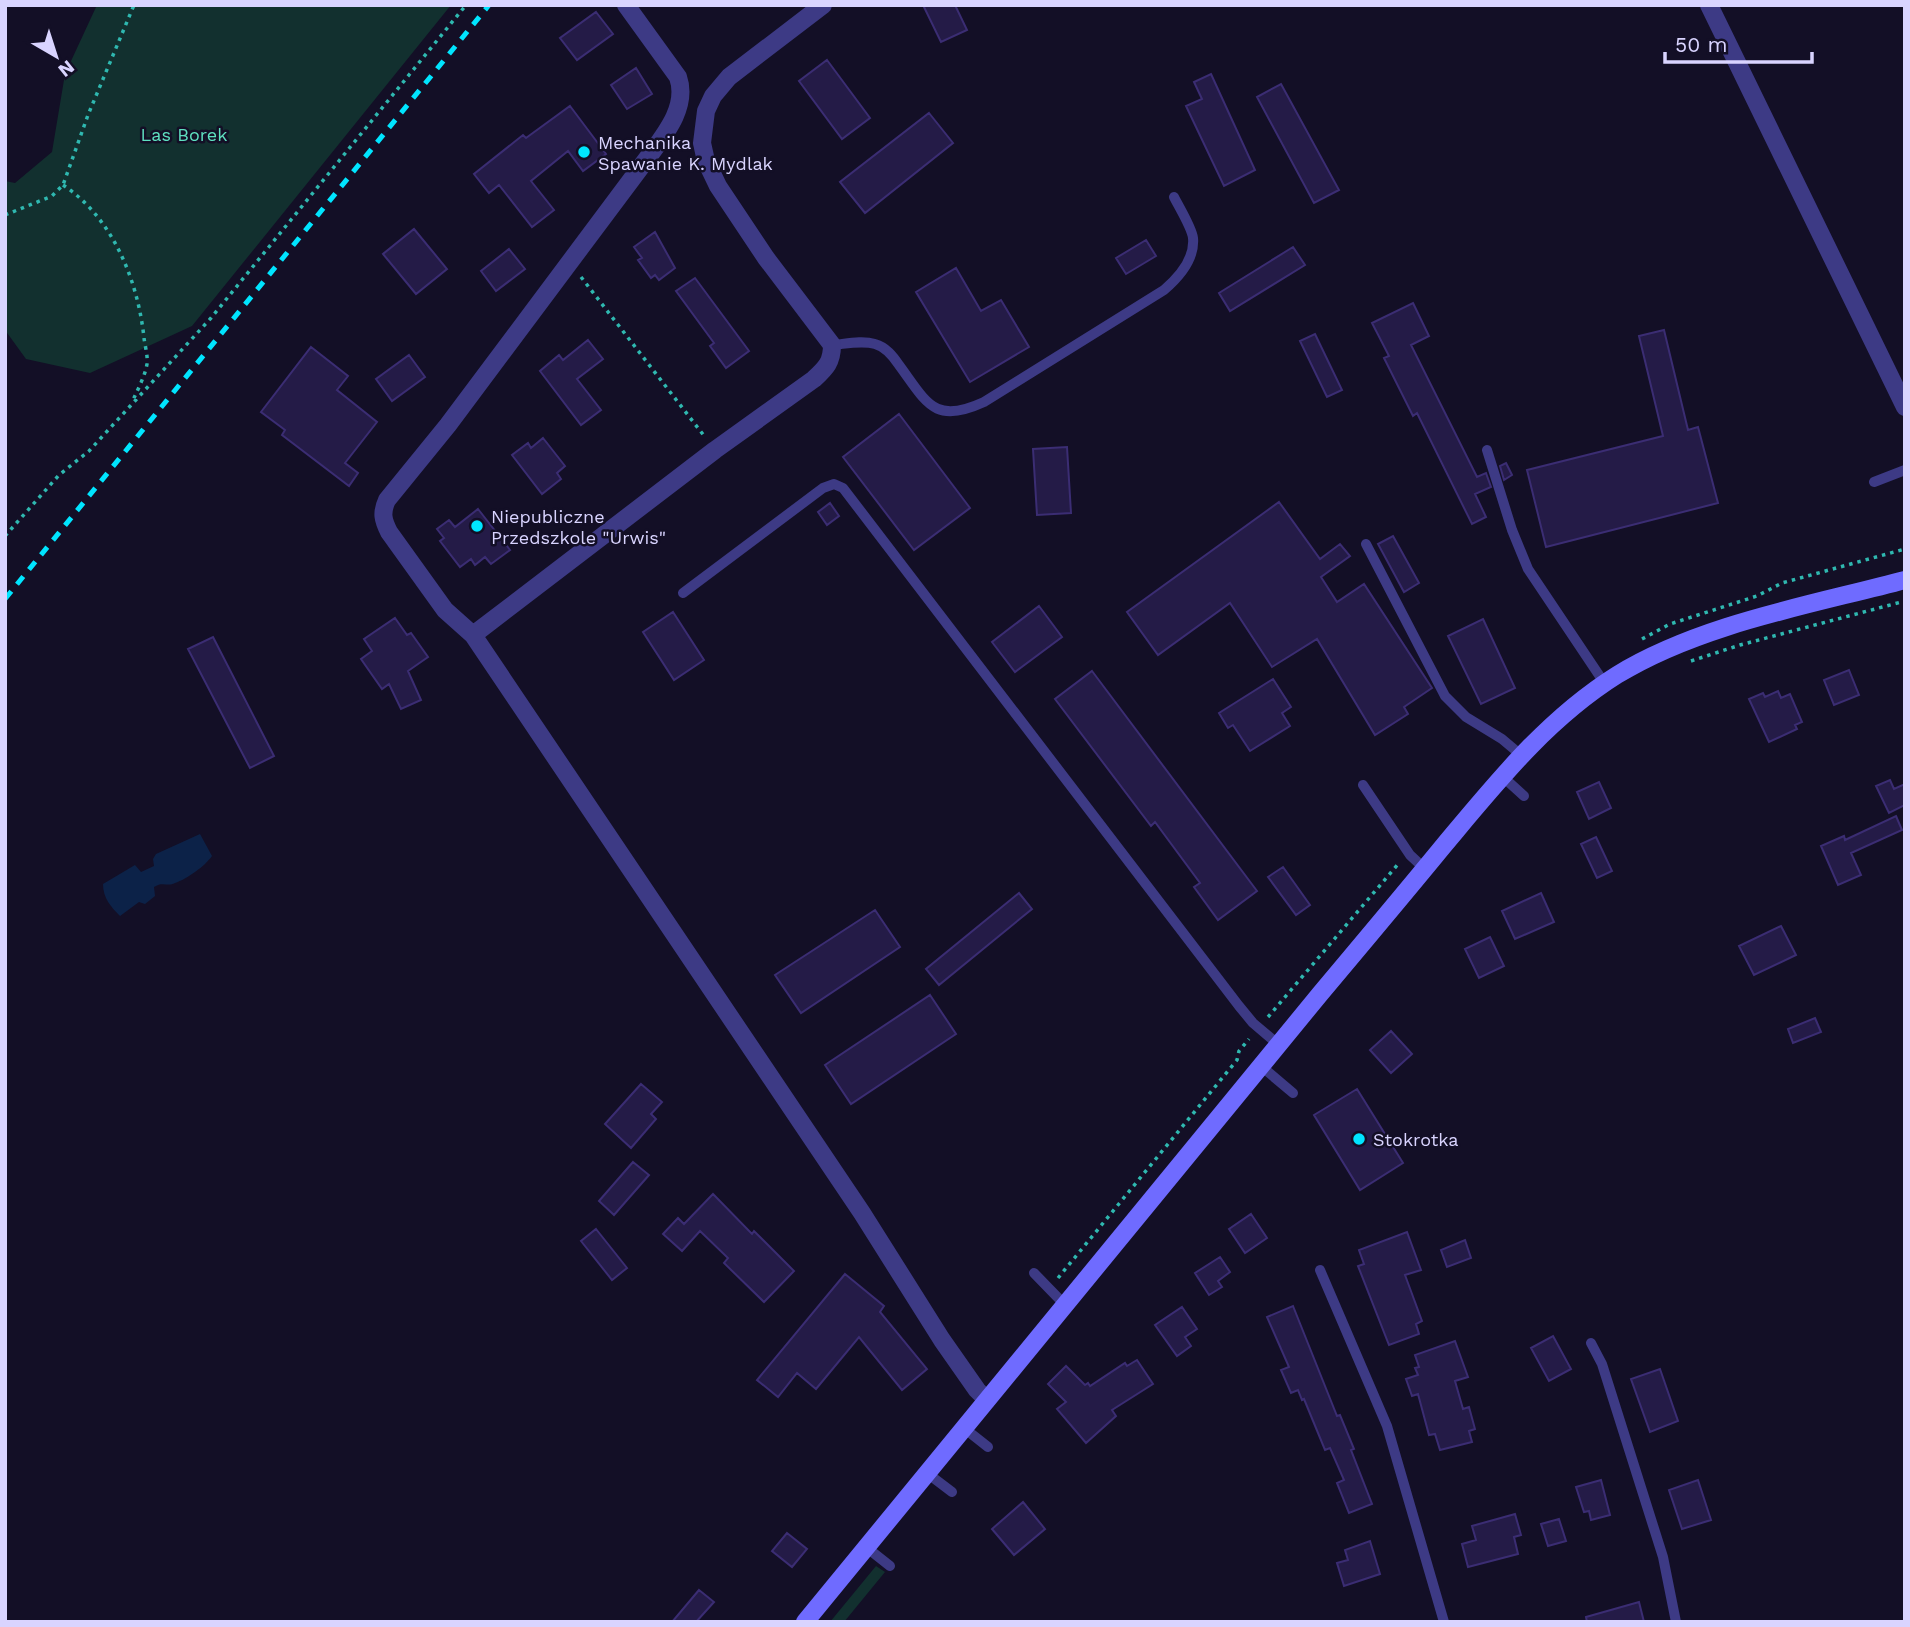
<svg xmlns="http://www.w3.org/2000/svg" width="1910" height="1627" font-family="'Work Sans',sans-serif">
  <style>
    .green { fill: #12302f }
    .water { fill: #0c2248 }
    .building { fill: #241b47; stroke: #3b2d73; stroke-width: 2 }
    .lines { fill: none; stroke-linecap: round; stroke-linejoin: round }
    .path { stroke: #2fb8b0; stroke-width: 3.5; stroke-dasharray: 3.5 5; stroke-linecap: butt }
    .lane { stroke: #3d3a85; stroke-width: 10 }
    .street { stroke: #3d3a85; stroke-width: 18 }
    .secondary { stroke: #6f6bff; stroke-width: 18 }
    .rail { stroke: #00e5ff; stroke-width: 5; stroke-dasharray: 10 9; stroke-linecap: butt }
    .poi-dot { fill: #00e5ff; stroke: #130f26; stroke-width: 2.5 }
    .labels { text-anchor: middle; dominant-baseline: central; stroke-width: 5; stroke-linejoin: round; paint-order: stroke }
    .park-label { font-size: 18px; fill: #5fe0c0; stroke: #130f26 }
    .poi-label { font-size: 18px; fill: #d9d4ff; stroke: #130f26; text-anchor: start }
  </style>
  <rect width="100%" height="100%" fill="#130f26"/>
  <path class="green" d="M97,5H451L192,326L90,373L26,359L5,330V181L15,183L52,152L65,74Z
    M876,1566L885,1572L844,1622H830Z"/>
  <path class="water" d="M200,834L212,856C205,866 187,879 175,883C167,887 163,881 154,887L155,896L145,904L139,902L120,916C111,907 103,898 103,884L135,865L141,872L154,866L153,859L156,854Z"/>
  <path class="building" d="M923,5H955L967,30L941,42Z
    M596,12L613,34L577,60L560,38Z
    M827,60L870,118L842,139L799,81Z
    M636,68L652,94L627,109L611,85Z
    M1211,74L1255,170L1224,186L1186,106L1202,99L1194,82Z
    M1281,84L1339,190L1314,203L1257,97Z
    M570,106L606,154L583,171L568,151L531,181L554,210L532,227L499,185L489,193L474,174L523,135L526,138Z
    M929,113L953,143L865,213L840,182Z
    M414,229L447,269L416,294L383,254Z
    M655,232L675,268L659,280L655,275L651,278L638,260L642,258L634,247Z
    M1146,240L1156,256L1126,274L1116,258Z
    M1293,247L1305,265L1230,311L1219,293Z
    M509,249L525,269L496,291L481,271Z
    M956,268L981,311L1001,300L1029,347L970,382L916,292Z
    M695,278L749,351L726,368L710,346L714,343L676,291Z
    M1413,303L1429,336L1411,345L1477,477L1486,473L1491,487L1475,494L1486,517L1472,524L1417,413L1413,416L1384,358L1389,356L1372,323Z
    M1664,330L1688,430L1698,427L1718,503L1546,547L1527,470L1663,436L1639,336Z
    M1315,334L1342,390L1327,397L1300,341Z
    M588,340L603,359L577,379L601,410L581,425L540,371L559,355L563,360Z
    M311,347L348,376L337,390L377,422L345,463L358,473L349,486L282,435L285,430L261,412Z
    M409,355L425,377L392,401L376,379Z
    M899,414L970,508L914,550L843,457Z
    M543,438L565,466L557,473L561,479L542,494L512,455L528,443L531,448Z
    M1067,447L1071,513L1037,515L1033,449Z
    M1506,463L1512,475L1504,480L1500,466Z
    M1279,502L1320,559L1340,544L1350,556L1321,577L1337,602L1364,584L1432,688L1404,707L1408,714L1375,735L1317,639L1272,667L1230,603L1158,655L1127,612Z
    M830,503L839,516L827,525L818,512Z
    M478,509L510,550L491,564L485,557L475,565L471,559L460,567L440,541L444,538L437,529L449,520L455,527Z
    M1393,536L1419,583L1404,592L1378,544Z
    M1039,606L1062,637L1015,672L992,642Z
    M673,612L704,660L674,680L643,632Z
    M395,618L407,635L411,633L428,657L408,671L421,700L401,709L389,684L382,689L361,659L372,651L364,639Z
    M1483,619L1515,688L1481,704L1448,636Z
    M213,637L274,756L250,768L188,649Z
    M1849,670L1859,695L1834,705L1824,680Z
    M1092,671L1257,891L1218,920L1194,887L1200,883L1155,822L1151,826L1055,699Z
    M1273,679L1291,707L1282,713L1290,726L1250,751L1233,725L1228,728L1219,713Z
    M1778,691L1781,698L1790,694L1802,722L1795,725L1797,729L1769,742L1749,699L1763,693L1765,697Z
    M1890,780L1894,789L1905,784V805L1889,813L1876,786Z
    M1599,782L1611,808L1589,819L1577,792Z
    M1896,816L1902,830L1851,853L1861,875L1838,885L1821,846L1844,836L1845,840Z
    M1596,837L1612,871L1597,878L1581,844Z
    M1283,867L1310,905L1296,915L1268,877Z
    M1019,893L1032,909L939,985L926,969Z
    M1541,893L1554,922L1515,939L1502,911Z
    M875,910L900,947L801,1013L775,975Z
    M1781,926L1796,955L1754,975L1739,946Z
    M1490,937L1504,966L1479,978L1465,949Z
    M930,995L956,1034L851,1104L825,1065Z
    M1815,1018L1821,1032L1793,1043L1788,1029Z
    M1391,1031L1412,1054L1391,1073L1370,1050Z
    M641,1084L662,1102L651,1114L656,1119L631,1148L605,1124Z
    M1357,1089L1403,1163L1360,1190L1314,1115Z
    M633,1162L649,1175L614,1215L599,1201Z
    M713,1194L752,1234L754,1231L794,1271L764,1302L724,1263L728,1258L700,1231L682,1251L663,1234L678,1218L684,1224Z
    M1251,1214L1267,1238L1245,1253L1229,1229Z
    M596,1229L627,1268L612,1280L581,1241Z
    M1407,1232L1421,1270L1405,1275L1422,1321L1416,1324L1419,1334L1389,1345L1358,1266L1364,1264L1359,1250Z
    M1465,1240L1471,1258L1447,1267L1441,1250Z
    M1220,1257L1230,1272L1218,1281L1222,1287L1209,1295L1195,1273Z
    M845,1274L884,1306L880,1312L927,1369L902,1390L859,1337L816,1389L797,1373L778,1397L757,1380Z
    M1293,1306L1337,1416L1340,1415L1354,1449L1351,1450L1372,1504L1349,1513L1337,1483L1344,1480L1330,1448L1325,1450L1304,1399L1302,1400L1298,1390L1291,1393L1281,1370L1289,1367L1267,1317Z
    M1182,1307L1197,1329L1185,1337L1191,1346L1177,1356L1155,1325Z
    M1553,1336L1571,1369L1549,1381L1531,1348Z
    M1455,1341L1468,1377L1455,1381L1463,1409L1469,1407L1475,1429L1469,1431L1472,1442L1440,1450L1435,1434L1429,1435L1418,1394L1412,1396L1406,1379L1418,1375L1415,1368L1419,1367L1415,1355Z
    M1137,1360L1153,1384L1112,1410L1116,1416L1086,1443L1057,1409L1066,1402L1048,1384L1066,1366L1085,1385L1088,1383L1090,1386L1125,1363L1127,1366Z
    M1660,1369L1678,1421L1650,1432L1631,1379Z
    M1601,1480L1610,1515L1591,1520L1589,1511L1584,1512L1576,1487Z
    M1698,1480L1711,1520L1682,1529L1669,1490Z
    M1023,1502L1045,1529L1014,1555L992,1529Z
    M1515,1514L1521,1535L1514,1537L1518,1554L1468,1567L1462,1544L1476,1540L1472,1526Z
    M1559,1519L1566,1541L1548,1546L1541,1524Z
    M787,1533L807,1549L792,1567L772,1551Z
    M1370,1541L1380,1574L1344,1586L1337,1563L1348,1560L1345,1550Z
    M699,1590L714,1602L696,1622H672Z
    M1639,1602L1644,1622H1587L1586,1617Z"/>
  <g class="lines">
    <path class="path" d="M63,185C113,218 138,281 144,338C145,346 148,356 147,364C145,376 138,389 133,400
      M5,215L52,196L63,185L88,115L134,5
      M581,277L705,437
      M5,536L59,475L89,451L211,318L466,5
      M1642,639L1670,624L1757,596L1782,583L1905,549
      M1691,661L1740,645L1905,601
      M1268,1017L1399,863
      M1058,1278L1237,1060L1239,1051L1249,1039"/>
    <path class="lane" d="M832,345C845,344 862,340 875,344C886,347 893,356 899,365C927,403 934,425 984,402L1164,290C1178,278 1195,259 1193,238C1192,228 1179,207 1174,197
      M1487,450L1512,530L1528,569L1605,684
      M1874,482L1905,470
      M1366,544L1445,696L1466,717L1502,739L1521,755
      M683,593L823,488L834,484L843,488L1239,1006L1253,1023L1279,1045
      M1502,776L1524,796
      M1363,785L1410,855L1425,869
      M1261,1066L1293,1093
      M1320,1270L1387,1426L1444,1622
      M1034,1273L1065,1305
      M1591,1343L1602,1364L1663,1557L1676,1622
      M964,1428L988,1447
      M927,1473L952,1492
      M866,1547L890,1566"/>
    <path class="street" d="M823,5L729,77L713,96L706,111L702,143L706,161L718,186L766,258L832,345C832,362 826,368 814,379L715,450L473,635L862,1213L942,1340L977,1390L987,1400
      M1709,5L1905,407
      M473,635L445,610L389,532C383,520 381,513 387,500L448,425L649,156C666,133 688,106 678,77L626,5"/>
    <path class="secondary" d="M805,1622C977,1413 1148,1203 1320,994C1362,944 1404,894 1445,844C1497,782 1547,719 1617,675C1700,624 1811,605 1905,580"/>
    <path class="rail" d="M5,599L489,5"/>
  </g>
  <g class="poi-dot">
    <circle cx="584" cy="152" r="7"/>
    <circle cx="477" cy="526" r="7"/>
    <circle cx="1359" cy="1139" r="7"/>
  </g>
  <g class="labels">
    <g class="park-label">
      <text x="184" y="134">Las Borek</text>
    </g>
    <g class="poi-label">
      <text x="598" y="142">Mechanika<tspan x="598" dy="21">Spawanie K. Mydlak</tspan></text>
      <text x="491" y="516">Niepubliczne<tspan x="491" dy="21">Przedszkole "Urwis"</tspan></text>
      <text x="1373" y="1139">Stokrotka</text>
    </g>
  </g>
  <rect width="1910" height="1627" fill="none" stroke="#d9d4ff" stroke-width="14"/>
  <g transform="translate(56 56) rotate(141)" stroke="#130f26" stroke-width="5" paint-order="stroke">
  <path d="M0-5L12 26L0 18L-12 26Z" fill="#d9d4ff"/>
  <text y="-10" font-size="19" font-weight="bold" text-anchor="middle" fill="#d9d4ff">N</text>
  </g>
  <path d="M1665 52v10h147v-10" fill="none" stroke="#d9d4ff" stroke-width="3.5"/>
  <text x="1675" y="52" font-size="21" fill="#d9d4ff" stroke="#130f26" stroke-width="5" paint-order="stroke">50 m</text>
</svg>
